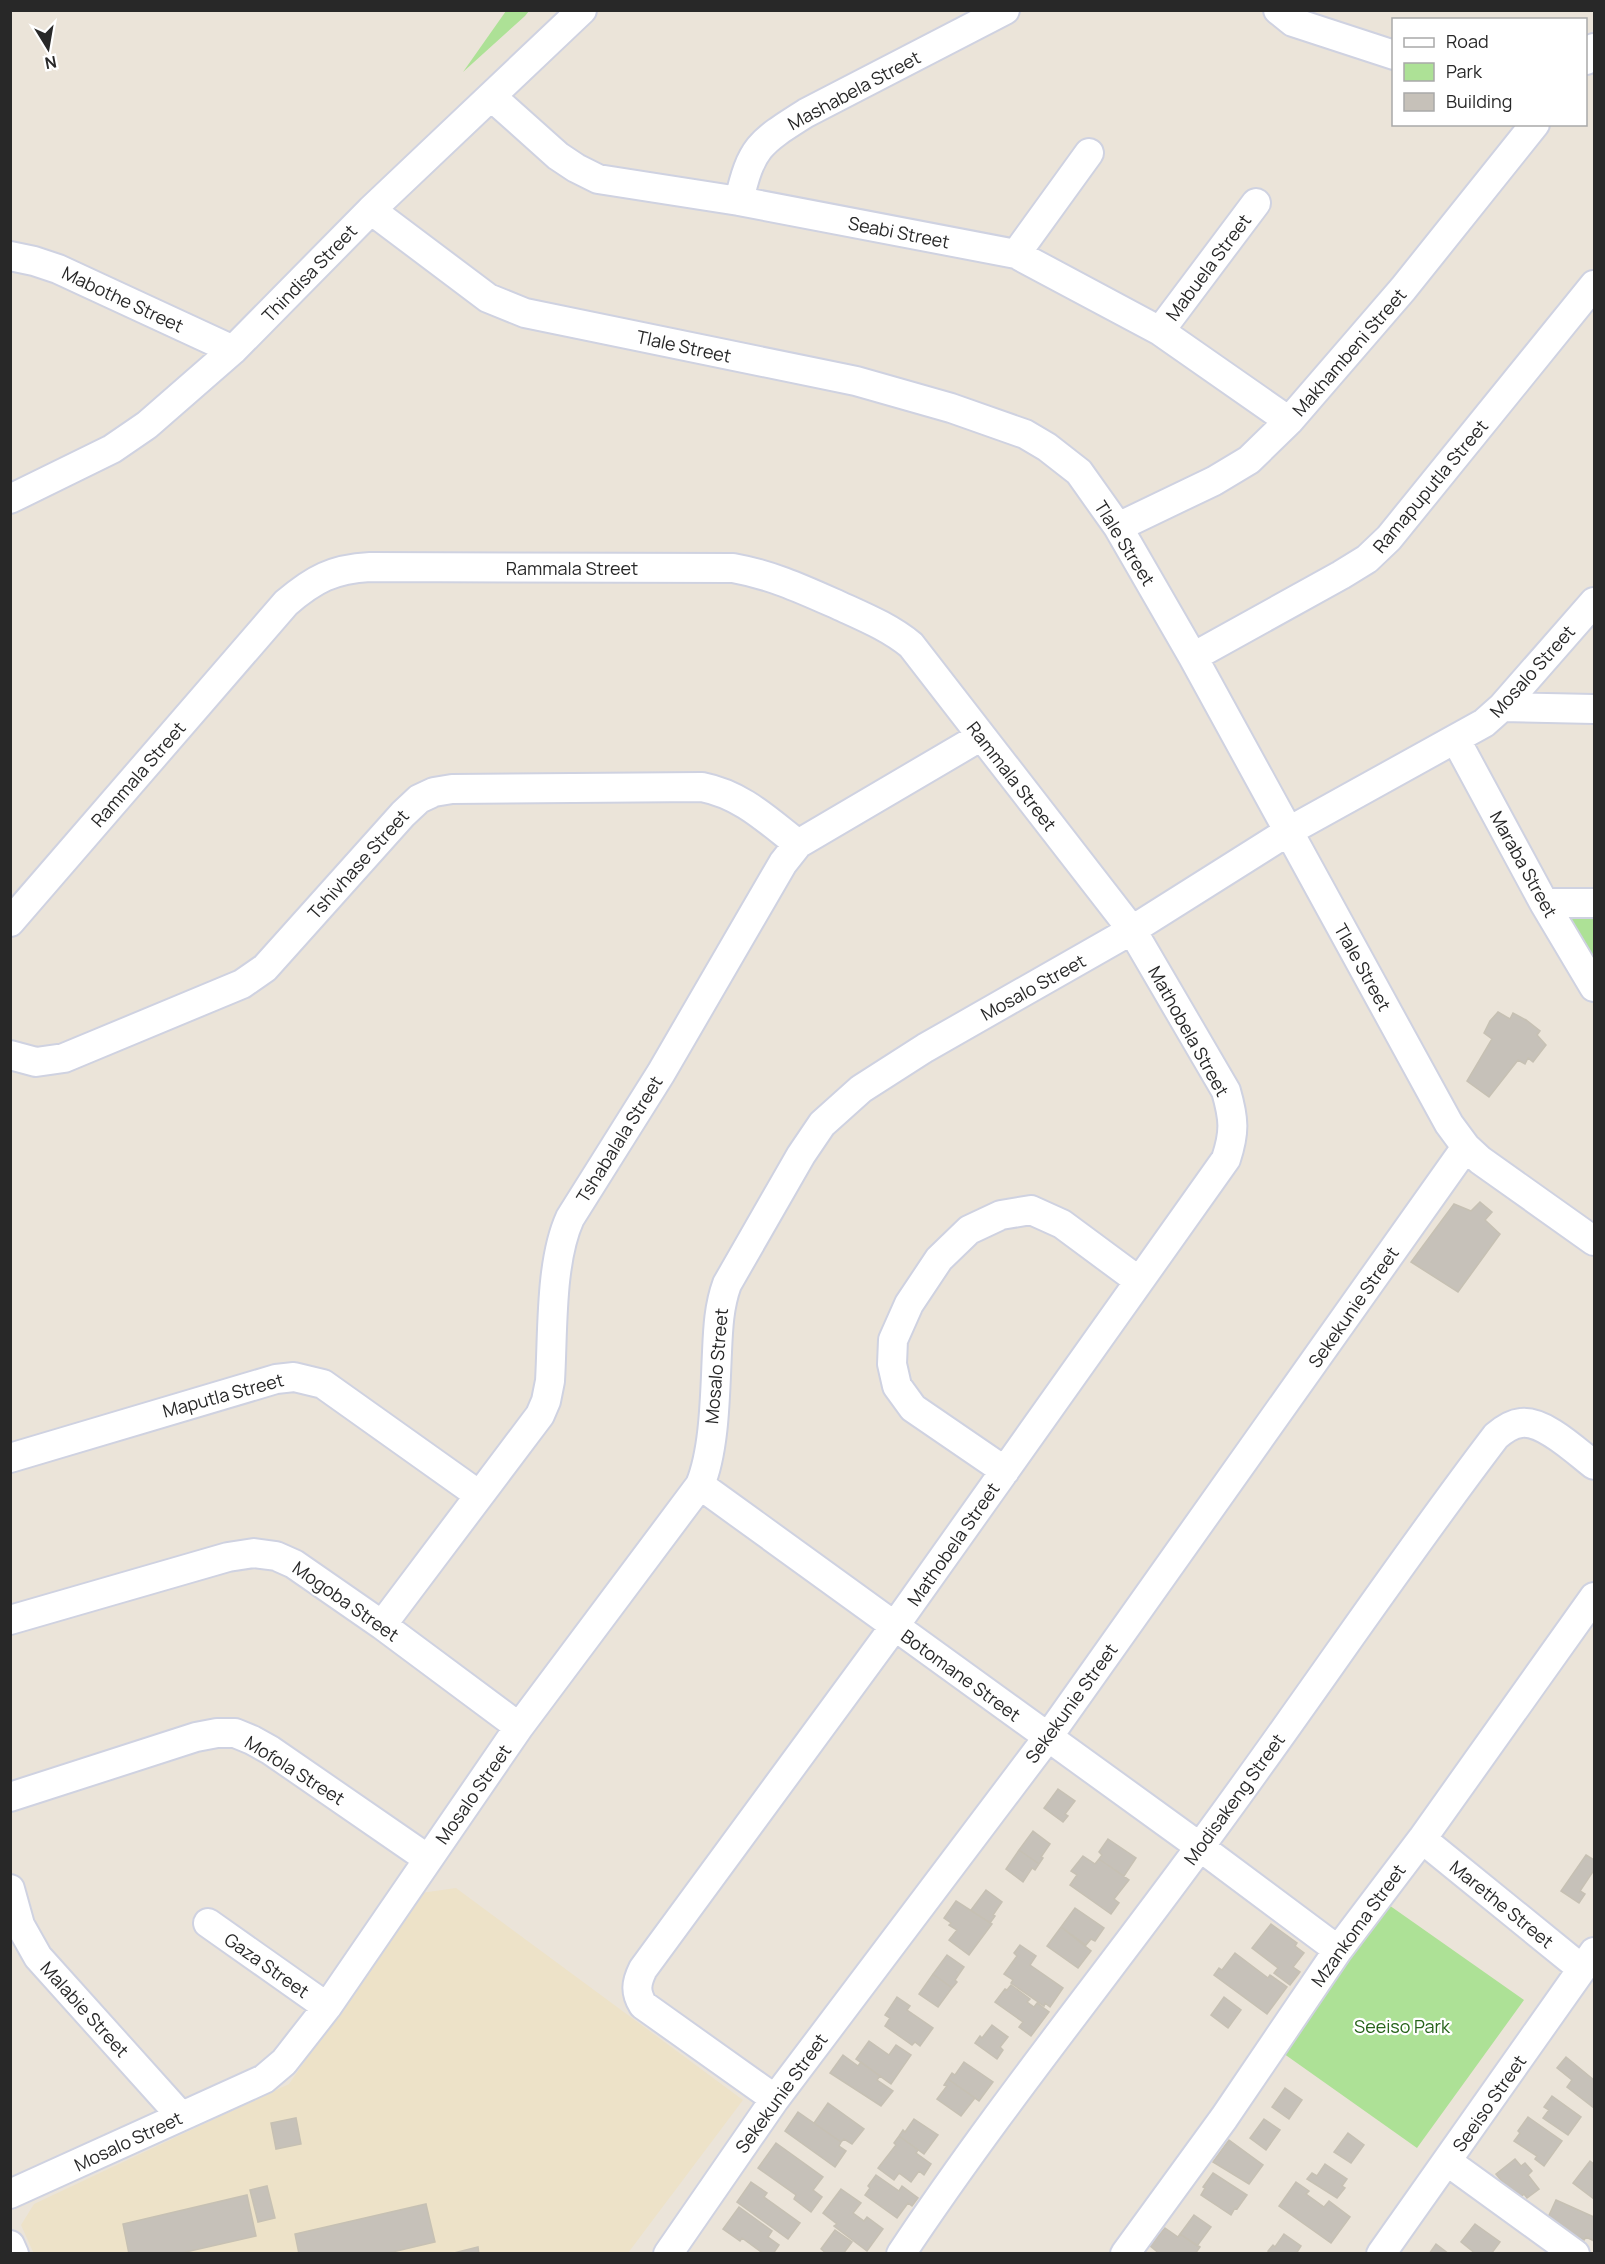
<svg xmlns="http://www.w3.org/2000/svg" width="1605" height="2264" font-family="Manrope,sans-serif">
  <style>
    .education { fill: #ede2c8 }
    .green { fill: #ade196 }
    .building { fill: #c6c1b9; stroke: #c6c0b3; stroke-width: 1.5 }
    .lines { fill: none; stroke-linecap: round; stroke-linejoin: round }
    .minor-casing { stroke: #cfd2e1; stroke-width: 32 }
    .minor { stroke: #fff; stroke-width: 28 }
    .labels { text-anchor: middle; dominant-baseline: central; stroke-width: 4.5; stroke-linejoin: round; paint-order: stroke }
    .street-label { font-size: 18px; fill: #282828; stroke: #fff }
    .park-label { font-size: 18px; fill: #26631a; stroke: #fff }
  </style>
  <rect width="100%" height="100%" fill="#ebe4d9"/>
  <path class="education" d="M456,1888L743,2100L628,2253L34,2254L21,2225L34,2204L289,2084L421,1893Z"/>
  <path class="green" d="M506,11H529L525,16L463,72Z
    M1568,915H1594V969Z
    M1386,1903L1524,2000L1417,2148L1280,2051Z"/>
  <path class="building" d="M1498,1012L1510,1019L1513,1013L1526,1020L1540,1031L1537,1035L1546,1045L1533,1062L1528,1058L1525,1064L1518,1060L1489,1097L1467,1081L1492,1039L1484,1033L1490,1021Z
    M1480,1202L1492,1212L1485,1220L1500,1234L1458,1292L1411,1262L1454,1204L1471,1211Z
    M1058,1789L1075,1801L1065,1814L1068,1816L1063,1822L1044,1808Z
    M1033,1831L1050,1844L1041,1857L1043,1858L1039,1864L1019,1850Z
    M1108,1839L1136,1858L1124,1876L1099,1859L1102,1855L1099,1852Z
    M1019,1850L1039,1864L1035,1870L1032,1868L1023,1882L1006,1869Z
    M1586,1855L1594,1860V1870L1580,1891L1585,1894L1579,1903L1561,1891Z
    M1083,1856L1095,1864L1099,1859L1129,1880L1114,1899L1119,1903L1111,1914L1070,1885L1077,1875L1071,1871Z
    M986,1890L1002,1902L993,1915L995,1916L990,1923L971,1910Z
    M956,1901L992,1924L969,1955L949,1940L957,1930L949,1925L951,1923L944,1918Z
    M1075,1908L1104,1928L1095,1941L1091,1939L1086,1945L1061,1927Z
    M1271,1924L1297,1943L1295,1946L1304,1953L1293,1967L1300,1972L1290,1985L1274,1973L1278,1968L1252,1948Z
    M1061,1927L1091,1951L1078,1968L1047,1946Z
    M1020,1945L1036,1956L1030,1965L1063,1988L1050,2007L1045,2003L1044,2006L1011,1983L1013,1980L1004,1974L1017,1956L1014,1953Z
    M1235,1953L1268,1978L1270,1975L1287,1987L1267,2014L1214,1975L1219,1968L1222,1970Z
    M947,1955L964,1967L955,1980L957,1982L952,1988L933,1974Z
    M933,1974L952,1988L938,2007L919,1994Z
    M1011,1985L1030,1999L1027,2002L1034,2007L1037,2003L1049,2012L1031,2036L1019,2027L1023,2022L995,2002L1005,1989L1007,1990Z
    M897,1997L910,2006L907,2010L933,2028L920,2046L915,2042L912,2045L885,2026L890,2018L885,2015Z
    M1224,1997L1241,2010L1228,2028L1211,2015Z
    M992,2025L1008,2037L1000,2047L1003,2050L997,2059L975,2043L980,2036L982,2038Z
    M869,2041L889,2055L896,2045L911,2055L891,2084L856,2059Z
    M843,2055L858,2066L861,2062L880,2076L877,2080L893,2091L881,2106L830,2073Z
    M1566,2057L1594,2080V2108L1567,2087L1572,2080L1557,2068Z
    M964,2062L993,2082L979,2101L948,2079L952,2073L955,2075Z
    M948,2079L975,2098L961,2116L937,2099L947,2086L944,2085Z
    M1285,2088L1302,2100L1289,2119L1272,2107Z
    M1552,2096L1581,2117L1568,2135L1543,2118L1549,2110L1544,2107Z
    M828,2103L864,2129L852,2144L844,2139L841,2142L814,2123Z
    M798,2112L841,2142L839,2146L846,2151L835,2167L785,2131Z
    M1528,2117L1562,2141L1544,2166L1535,2159L1537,2156L1514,2141L1520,2133L1518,2131Z
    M296,2118L301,2144L276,2149L271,2123Z
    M914,2119L938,2135L924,2154L899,2136L903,2130L905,2132Z
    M1264,2119L1280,2130L1266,2150L1250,2138Z
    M1348,2133L1364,2145L1351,2163L1334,2152Z
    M899,2136L918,2150L916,2153L931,2164L924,2175L919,2171L911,2182L899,2173L894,2180L878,2168L896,2145L894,2143Z
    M1229,2140L1263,2165L1249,2184L1213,2162Z
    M776,2143L823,2177L813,2190L822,2197L811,2212L794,2199L796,2195L758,2168Z
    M1515,2159L1521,2166L1525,2163L1532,2171L1528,2175L1539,2189L1527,2198L1524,2194L1517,2200L1496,2174Z
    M1590,2161L1594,2164V2199L1573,2183Z
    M1325,2164L1347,2179L1342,2186L1345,2188L1337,2198L1307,2179L1312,2173L1317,2176Z
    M1213,2173L1247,2195L1237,2209L1235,2208L1231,2215L1201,2195L1205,2188L1203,2187Z
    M876,2175L899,2191L902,2186L918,2198L912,2206L908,2203L897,2218L865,2195L870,2188L868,2186Z
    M751,2182L767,2193L764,2197L800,2223L788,2239L737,2202Z
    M1296,2182L1309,2191L1306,2194L1324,2207L1329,2201L1350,2217L1331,2243L1279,2206Z
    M267,2186L275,2218L258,2222L250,2190Z
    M841,2189L861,2203L853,2213L864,2221L867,2217L883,2229L867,2251L834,2226L837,2224L823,2213Z
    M247,2195L256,2236L177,2254H129L123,2224Z
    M1556,2200L1594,2217V2241L1586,2237L1584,2240L1546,2222Z
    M426,2204L435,2242L384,2254H299L295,2234Z
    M739,2207L772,2231L768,2237L779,2245L773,2254H764L742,2238L740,2241L723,2229Z
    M1194,2215L1211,2227L1197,2246L1180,2234Z
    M1475,2224L1500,2242L1491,2254H1476L1461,2242Z
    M1165,2228L1178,2237L1180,2234L1200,2247L1195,2254H1160L1150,2246Z
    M835,2230L852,2242L843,2254H827L821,2249Z
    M1284,2234L1301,2246L1296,2254H1272L1268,2251L1273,2245L1275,2247Z
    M1436,2244L1449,2254H1429Z
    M478,2247L479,2254H450Z"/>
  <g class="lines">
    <g class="minor-casing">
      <path id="minor" d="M1278,10L1293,22L1394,55
        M1586,60L1594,48
        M492,97L558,156L576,168L598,179L739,201L1016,254L1160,331L1289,421
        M739,201C751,147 760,142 806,113L1005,10
        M371,210L488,298L525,313L856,381L951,408L1025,434L1047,447L1079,472L1118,527L1193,657L1449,1124L1466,1147L1480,1160L1594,1241
        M1016,254L1089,153
        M10,256L34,261L58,269L233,350
        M1160,331L1256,203
        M10,499L112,449L147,425L233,350L371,210L582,10
        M1118,527L1214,481L1249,460L1289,421L1403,289L1535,124
        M1193,657L1341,575L1367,559L1389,538L1594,285
        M1502,707L1594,709
        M1456,740L1544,903L1594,987
        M1544,903H1594
        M10,922L286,603C314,579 333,569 370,567L733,568C772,575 802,589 838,605C864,617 889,627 911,645L1132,930L1226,1091C1234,1119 1235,1132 1226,1159L894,1627L643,1969C636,1983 635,1992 643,2005L775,2099
        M10,1055L36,1062L64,1058L242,984L265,968L403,814L419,799L434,792L452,789L702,787C742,795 767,820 798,844
        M10,1458L276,1379L294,1377L323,1384L479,1495
        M1005,1471L913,1408L897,1386L892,1364L893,1340L909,1304L939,1259L969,1230L1001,1215L1031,1210L1062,1224L1139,1281
        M700,1485L1200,1847L1338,1950
        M10,1620L228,1557L254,1553L276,1556L294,1564L382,1625L519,1727
        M382,1625L540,1415L546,1401L550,1381C553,1331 550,1262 570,1218L661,1073L783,863L798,844L980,737
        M10,1797L196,1737L217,1733H235L252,1740L270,1750L428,1859
        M1422,1839L1582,1969
        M10,1889L20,1925L38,1957L181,2116
        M208,1923L327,2007
        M1448,2162L1575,2254
        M10,2194L264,2079L284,2062L327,2007L519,1727L700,1485C715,1449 715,1392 717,1352C718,1328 719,1306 727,1284L801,1155L822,1124L861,1089L925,1048L1132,930L1289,831L1484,723L1502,707L1594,602
        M10,2245L14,2254
        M668,2254L775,2099L1048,1737L1466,1147
        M901,2254C994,2114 1100,1983 1199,1848C1300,1712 1393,1571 1496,1436C1503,1430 1511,1424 1521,1423C1544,1420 1577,1452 1594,1465
        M1125,2254L1224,2118L1338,1950L1422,1839L1594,1597
        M1381,2254L1594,1952"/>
    </g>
    <use href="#minor" class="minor"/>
  </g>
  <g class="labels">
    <g class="street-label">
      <text transform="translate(854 90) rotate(-28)">Mashabela Street</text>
      <text transform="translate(899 232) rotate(11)">Seabi Street</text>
      <text transform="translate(1208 267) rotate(-53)">Mabuela Street</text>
      <text transform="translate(309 273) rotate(-46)">Thindisa Street</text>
      <text transform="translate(123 299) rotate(25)">Mabothe Street</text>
      <text transform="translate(684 346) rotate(12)">Tlale Street</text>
      <text transform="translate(1349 352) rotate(-49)">Makhambeni Street</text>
      <text transform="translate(1430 486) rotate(-50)">Ramapuputla Street</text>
      <text transform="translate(1125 543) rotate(58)">Tlale Street</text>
      <text x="572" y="568">Rammala Street</text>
      <text transform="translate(1532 671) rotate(-48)">Mosalo Street</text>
      <text transform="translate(138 774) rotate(-49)">Rammala Street</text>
      <text transform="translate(1012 776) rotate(52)">Rammala Street</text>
      <text transform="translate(358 864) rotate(-48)">Tshivhase Street</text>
      <text transform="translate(1524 864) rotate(61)">Maraba Street</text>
      <text transform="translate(1363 967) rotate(61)">Tlale Street</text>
      <text transform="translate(1033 987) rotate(-29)">Mosalo Street</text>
      <text transform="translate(1189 1031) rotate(61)">Mathobela Street</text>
      <text transform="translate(619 1139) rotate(-58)">Tshabalala Street</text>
      <text transform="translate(1353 1307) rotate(-55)">Sekekunie Street</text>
      <text transform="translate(716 1366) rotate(-85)">Mosalo Street</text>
      <text transform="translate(223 1395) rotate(-15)">Maputla Street</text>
      <text transform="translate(953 1544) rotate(-55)">Mathobela Street</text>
      <text transform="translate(346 1601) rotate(35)">Mogoba Street</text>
      <text transform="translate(961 1675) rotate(36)">Botomane Street</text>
      <text transform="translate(1071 1703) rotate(-54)">Sekekunie Street</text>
      <text transform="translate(295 1770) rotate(32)">Mofola Street</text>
      <text transform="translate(473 1794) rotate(-55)">Mosalo Street</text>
      <text transform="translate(1234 1799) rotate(-54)">Modisakeng Street</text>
      <text transform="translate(1502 1904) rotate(39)">Marethe Street</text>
      <text transform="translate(1358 1925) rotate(-54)">Mzankoma Street</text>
      <text transform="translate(267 1965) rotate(35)">Gaza Street</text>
      <text transform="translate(85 2009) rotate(48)">Malabie Street</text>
      <text transform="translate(781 2093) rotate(-54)">Sekekunie Street</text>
      <text transform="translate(1489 2103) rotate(-55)">Seeiso Street</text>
      <text transform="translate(128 2141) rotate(-25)">Mosalo Street</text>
    </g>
    <g class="park-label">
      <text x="1402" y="2026">Seeiso Park</text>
    </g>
  </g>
  <rect width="1605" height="2264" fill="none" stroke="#282828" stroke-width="24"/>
  <rect x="1392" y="18" width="195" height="108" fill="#ffffff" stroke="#a9a9a9" stroke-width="1.5"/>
  <rect x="1404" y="38" width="30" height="9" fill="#ffffff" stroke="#a9a9a9" stroke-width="1.5"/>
  <text x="1446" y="48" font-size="18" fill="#282828">Road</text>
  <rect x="1404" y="63" width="30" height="18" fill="#ade196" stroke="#a9a9a9" stroke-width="1.5"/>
  <text x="1446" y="78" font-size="18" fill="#282828">Park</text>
  <rect x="1404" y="93" width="30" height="18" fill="#c6c1b9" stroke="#a9a9a9" stroke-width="1.5"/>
  <text x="1446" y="108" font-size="18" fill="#282828">Building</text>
  <g transform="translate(48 48) rotate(169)" stroke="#ffffff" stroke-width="4.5" paint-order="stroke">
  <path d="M0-4.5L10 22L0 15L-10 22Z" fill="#282828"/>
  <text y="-9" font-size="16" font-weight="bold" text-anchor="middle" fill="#282828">N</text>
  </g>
</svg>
